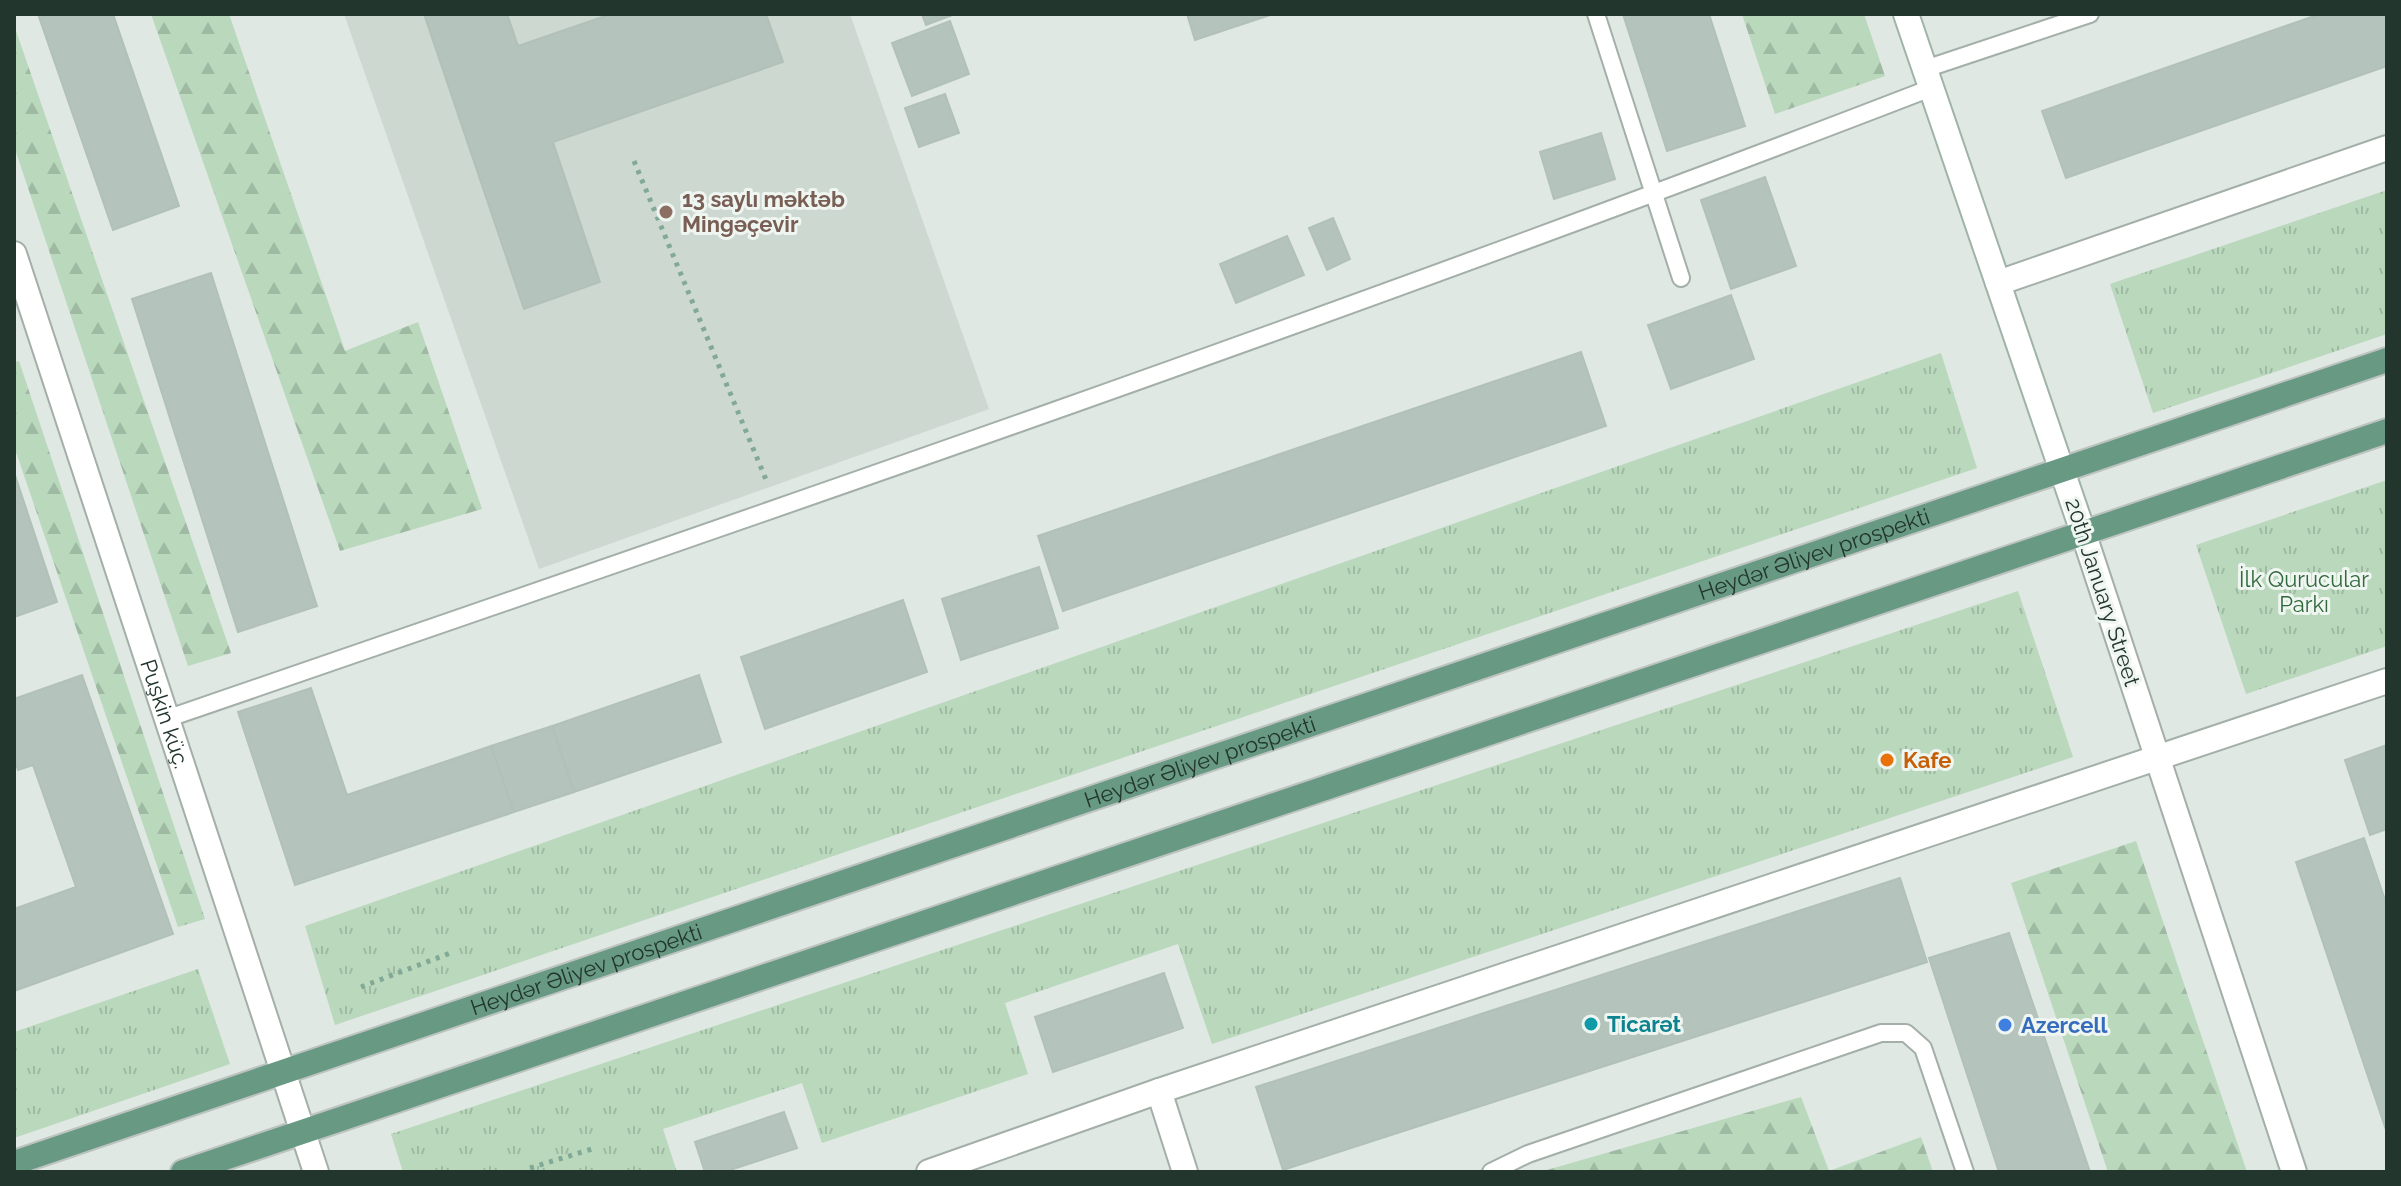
<svg xmlns="http://www.w3.org/2000/svg" width="2401" height="1186" font-family="Raleway,sans-serif">
  <style>
    .built { fill: #cdd8d1 }
    .forest { fill: url(#forest-firs) }
    .park { fill: url(#park-tufts) }
    .building { fill: #b4c3bb; stroke: #b2c1b8; stroke-width: 2 }
    .lines { fill: none; stroke-linecap: round; stroke-linejoin: round }
    .service-casing { stroke: #a3afa8; stroke-width: 20 }
    .minor-casing { stroke: #a3afa8; stroke-width: 28 }
    .secondary-casing { stroke: #9fb3a8; stroke-width: 28 }
    .primary-casing { stroke: #bdc3c0; stroke-width: 28 }
    .path { stroke: #82a995; stroke-width: 5; stroke-dasharray: 4 6; stroke-linecap: butt }
    .service { stroke: #fff; stroke-width: 16 }
    .minor { stroke: #fff; stroke-width: 24 }
    .secondary { stroke: #fff; stroke-width: 24 }
    .primary { stroke: #689983; stroke-width: 24 }
    .education-dot { fill: #8d6e63; stroke: #eff5f1; stroke-width: 3 }
    .food-dot { fill: #e8710a; stroke: #eff5f1; stroke-width: 3 }
    .culture-dot { fill: #0f9aa8; stroke: #eff5f1; stroke-width: 3 }
    .shop-dot { fill: #3f7fe0; stroke: #eff5f1; stroke-width: 3 }
    .labels { text-anchor: middle; dominant-baseline: central; stroke-width: 6; stroke-linejoin: round; paint-order: stroke }
    .education-label { font-size: 22px; font-weight: bold; fill: #785e54; stroke: #eff5f1; text-anchor: start }
    .street-label { font-size: 22px; fill: #22362d; stroke: #eff5f1 }
    .park-label { font-size: 22px; fill: #30693b; stroke: #eff5f1 }
    .food-label { font-size: 22px; font-weight: bold; fill: #c56008; stroke: #eff5f1; text-anchor: start }
    .culture-label { font-size: 22px; font-weight: bold; fill: #0d838f; stroke: #eff5f1; text-anchor: start }
    .shop-label { font-size: 22px; font-weight: bold; fill: #366cbe; stroke: #eff5f1; text-anchor: start }
  </style>
  <defs>
    <pattern id="forest-firs" width="22" height="20" patternUnits="userSpaceOnUse" patternTransform="scale(2)"><rect width="22" height="20" fill="#b9d8bc"/><path d="M5 1l3.5 6h-7zM16 11l3.5 6h-7z" fill="#9fbaa2"/></pattern>
    <pattern id="park-tufts" width="24" height="20" patternUnits="userSpaceOnUse" patternTransform="scale(2)"><rect width="24" height="20" fill="#b9d8bc"/><path d="M3 7l-1-3M5 7V3M7 7l1-3M15 17l-1-3M17 17v-4M19 17l1-3" fill="none" stroke="#9fbaa2"/></pattern>
  </defs>
  <rect width="100%" height="100%" fill="#dfe8e2"/>
  <path class="built" d="M344,14H850L989,409L539,569Z"/>
  <path class="forest" d="M151,14H229L345,351L418,322L482,509L340,551Z
    M1742,14H1864L1885,76L1775,114Z
    M14,25L231,653L188,666L14,146Z
    M19,361L205,919L178,927L14,446V362Z
    M2136,841L2247,1172H2108L2011,883Z
    M1801,1097L1829,1171L1921,1137L1933,1172H1540Z"/>
  <path class="park" d="M2387,190V334L2153,413L2110,284Z
    M1941,353L1977,468L335,1025L305,926Z
    M2387,480V646L2246,694L2196,545Z
    M2018,591L2073,757L1212,1044L1178,944L1005,1003L1028,1074L822,1143L802,1083L663,1129L677,1172H403L391,1134Z
    M198,969L230,1064L14,1138V1032Z"/>
  <path class="building" d="M38,14H113L179,206L113,230Z
    M424,14H507L518,46L611,14H766L783,62L553,142L600,282L524,309Z
    M922,14H955L926,25Z
    M1187,14H1273L1195,40Z
    M1623,14H1709L1745,126L1667,151Z
    M2320,14H2387V66L2066,178L2042,111Z
    M950,21L969,74L912,96L892,43Z
    M945,94L959,133L919,147L905,108Z
    M1601,133L1615,179L1554,199L1540,152Z
    M1765,177L1796,266L1731,289L1701,200Z
    M1333,218L1350,259L1327,270L1309,228Z
    M1287,236L1304,275L1236,303L1220,264Z
    M211,273L317,606L238,632L132,299Z
    M1731,295L1754,359L1671,389L1648,325Z
    M1581,352L1606,426L1063,611L1038,536Z
    M14,472L57,602L14,617Z
    M1039,567L1058,628L961,660L942,599Z
    M903,600L927,672L765,729L741,657Z
    M82,675L173,934L14,991V909L76,887L33,765L18,770L14,758V699Z
    M699,675L721,742L574,792L552,726Z
    M311,688L347,795L491,746L514,812L295,885L238,712Z
    M552,726L574,792L514,812L491,746Z
    M2387,745V829L2370,835L2345,760Z
    M2364,838L2387,906V1133L2296,862Z
    M1900,878L1927,962L1283,1170L1256,1087Z
    M2009,933L2090,1172H1999L1929,958Z
    M1164,973L1183,1028L1053,1072L1035,1017Z
    M784,1112L797,1148L724,1172H705L695,1142Z"/>
  <g class="lines">
    <g class="service-casing">
      <path id="service" d="M1596,14L1681,278
        M1925,69L2090,14
        M166,719C757,516 1348,313 1931,88
        M1491,1172L1528,1154L1881,1033H1906L1923,1048L1965,1172"/>
    </g>
    <g class="minor-casing">
      <g id="minor">
        <path id="s1" d="M14,254L316,1172"/>
        <path d="M1998,283L2387,148"/>
        <path d="M2084,535L2294,1172"/>
        <path d="M1159,1091L1185,1172"/>
        <path d="M929,1172L1159,1091L2387,681"/>
      </g>
    </g>
    <g class="secondary-casing">
      <path id="secondary" d="M1906,14L2084,535"/>
    </g>
    <g class="primary-casing">
      <g id="primary">
        <path id="s2" d="M14,1163L2387,360"/>
        <path d="M183,1172L2387,431"/>
      </g>
    </g>
    <path class="path" d="M634,161L767,482
      M361,987L453,952
      M530,1168L592,1149"/>
    <use href="#service" class="service"/>
    <use href="#minor" class="minor"/>
    <use href="#secondary" class="secondary"/>
    <use href="#primary" class="primary"/>
  </g>
  <circle class="education-dot" cx="666" cy="212" r="8"/>
  <circle class="food-dot" cx="1887" cy="760" r="8"/>
  <circle class="culture-dot" cx="1591" cy="1024" r="8"/>
  <circle class="shop-dot" cx="2005" cy="1025" r="8"/>
  <g class="labels">
    <g class="education-label">
      <text x="682" y="199">13 saylı məktəb<tspan x="682" dy="25">Mingəçevir</tspan></text>
    </g>
    <g class="street-label">
      <text stroke="none"><textPath href="#s2" startOffset="1900">Heydər Əliyev prospekti</textPath></text>
      <text transform="translate(2103 592) rotate(72)">20th January Street</text>
      <text stroke="none"><textPath href="#s1" startOffset="484">Puşkin küç.</textPath></text>
      <text stroke="none"><textPath href="#s2" startOffset="1252">Heydər Əliyev prospekti</textPath></text>
      <text stroke="none"><textPath href="#s2" startOffset="604">Heydər Əliyev prospekti</textPath></text>
    </g>
    <g class="park-label">
      <text x="2304" y="579">İlk Qurucular<tspan x="2304" dy="25">Parkı</tspan></text>
    </g>
    <g class="food-label">
      <text x="1903" y="760">Kafe</text>
    </g>
    <g class="culture-label">
      <text x="1607" y="1024">Ticarət</text>
    </g>
    <g class="shop-label">
      <text x="2021" y="1025">Azercell</text>
    </g>
  </g>
  <rect width="2401" height="1186" fill="none" stroke="#22362d" stroke-width="32"/>
</svg>
